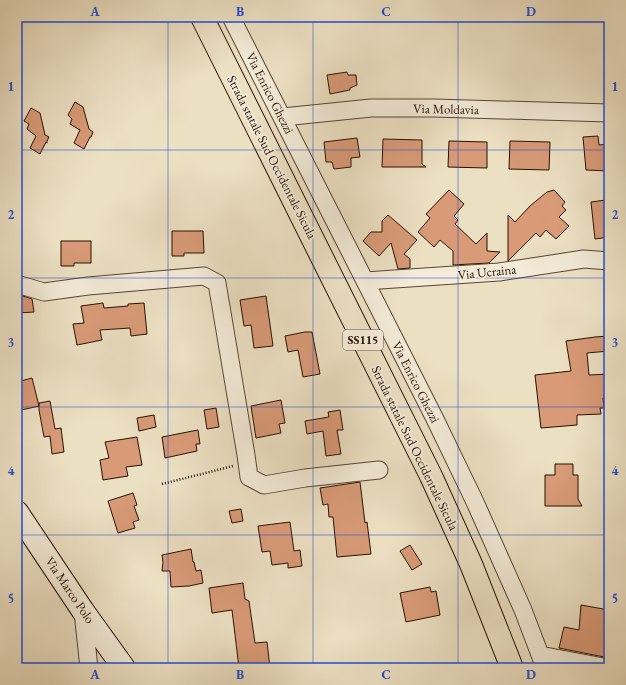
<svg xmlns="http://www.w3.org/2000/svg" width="626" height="685" font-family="'EB Garamond',serif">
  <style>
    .building { fill: #d89a77; stroke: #271000 }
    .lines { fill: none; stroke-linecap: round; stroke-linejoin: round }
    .street-casing { stroke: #584431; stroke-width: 19 }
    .secondary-casing { stroke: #271000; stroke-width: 24 }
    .primary-casing { stroke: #271000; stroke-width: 24 }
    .path { stroke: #271000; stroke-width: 2.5; stroke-dasharray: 1 2; stroke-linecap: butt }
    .street { stroke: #f3ebd8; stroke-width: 17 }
    .secondary { stroke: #f3ebd8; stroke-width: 22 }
    .primary { stroke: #ece0c3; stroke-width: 22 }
    .grid { fill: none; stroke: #1d4ed8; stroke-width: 1; stroke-opacity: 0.55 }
    .labels { text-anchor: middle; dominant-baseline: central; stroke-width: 3.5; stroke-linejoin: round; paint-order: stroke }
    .shield { fill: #f3ebd8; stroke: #645241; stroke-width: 1 }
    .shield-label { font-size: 12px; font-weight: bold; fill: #271000 }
    .street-label { font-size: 13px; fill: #271000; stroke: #f3ebd8 }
    .neatline { fill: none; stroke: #1d4ed8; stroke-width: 1.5 }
    .grid-label { font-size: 13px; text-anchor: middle; font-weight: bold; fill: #1d4ed8 }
  </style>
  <rect width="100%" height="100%" fill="#ece0c3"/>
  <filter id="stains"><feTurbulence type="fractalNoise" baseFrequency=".005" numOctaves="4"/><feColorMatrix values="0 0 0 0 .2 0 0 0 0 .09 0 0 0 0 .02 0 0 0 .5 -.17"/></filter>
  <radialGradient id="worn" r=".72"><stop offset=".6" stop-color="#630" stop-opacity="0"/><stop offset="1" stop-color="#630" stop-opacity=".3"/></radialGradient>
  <path class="building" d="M347,72L348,75H356L357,85L350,88V90L330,94L327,75Z
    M75,102L83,107L89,129L93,132L91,137H90L84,149L74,143L80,130L70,124L72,119L68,115Z
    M31,108L40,113L45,135L49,137L47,141V143L46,142L40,154L30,148L36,136L27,129L29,124L24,121Z
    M598,136L599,145L609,144V171L586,170L583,137Z
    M357,138L360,157L351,158V167L334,169L332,162H326L324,142Z
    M383,139L422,140V164L426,167H382Z
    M449,141L487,142V168L448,167Z
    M510,141L550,142L549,170L509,169Z
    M449,190L464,204L454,216L458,220L455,224L476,244L487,233V251L500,252L489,263L453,265V251L440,240L434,247L418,232L430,218L426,214Z
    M554,190L565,202L562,206L566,210L559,217L569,226L556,239L546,230L540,237L536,233L508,261V215L515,222L530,206L547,192Z
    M606,200L607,209H609V237L595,239L591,202Z
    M388,215L417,240L404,254L410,259V268L398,269L391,243L379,256L363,241L371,232H382V221Z
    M172,231H203L204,253H184V256H172Z
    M61,241H91V263H74V266H61Z
    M17,294L32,299L34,312L17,313Z
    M266,296L273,346L254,348L251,325L244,326L240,300Z
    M103,303L104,308L128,306V304L144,303L147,334L131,336L130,328L100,330L102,340L77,345L73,324L84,323L81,306Z
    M305,332H312L320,374L303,377L298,350L288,352L285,336Z
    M609,336V351L587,353L589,375L609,374V398H603L604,408H600L601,414L577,415V425L541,428L535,375L571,371L566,341L595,337Z
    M32,378L39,406L17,411V382Z
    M281,400L285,423L279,424L281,433L256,438L251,406Z
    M50,401L55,429L61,428L64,452L52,454L50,436L44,437L39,410V403Z
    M216,408L219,427L207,429L204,410Z
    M340,410L343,430H337L341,454L326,456L323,431L307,434L305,421L329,417L328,412Z
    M154,415L156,427L139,431L137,418Z
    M198,430L200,444H196L197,451L165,458L162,437Z
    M137,437L142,465L126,467L128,476L103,480L100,460L109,458L105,442Z
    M555,464H573V475H578V499L582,506H545V475H555Z
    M360,482L365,523L367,522L371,554L337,557L333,517H329L328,504L323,505L320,488Z
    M133,493L137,505L134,506L139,520L133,522L135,528L118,533L108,501Z
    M241,509L243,521L232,523L229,511Z
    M290,522L294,551L300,550L302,566L288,568V563L272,565L270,551L262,552L258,526Z
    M410,545L422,564L412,570L400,551Z
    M191,549L193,562H194L196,571L201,570L203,583L189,586L171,587L170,571H162L163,562L162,555Z
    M243,583L245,599L249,601L255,643L267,642L270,668H239L232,610L212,613L209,588Z
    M430,587L431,592L436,591L440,615L406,622L400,593Z
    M581,605L609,610L605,635L609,636V658L559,648L564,627L579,630Z"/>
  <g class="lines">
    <g class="street-casing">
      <path id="street" d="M231,17L435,419L475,502L523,610L545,668
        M283,117L371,108H434L609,113
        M365,281L499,272L584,259L609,261
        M17,284L44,292L88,286L204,276L217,283L246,455L249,477L264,485L305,478L379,470
        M83,612L89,668
        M540,655L609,668"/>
    </g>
    <g class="secondary-casing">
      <path id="secondary" d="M17,512L83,611L124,668"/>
    </g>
    <g class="primary-casing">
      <path id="primary" d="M202,17L431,476L471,564L512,668"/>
    </g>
    <path class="path" d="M162,484L233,466"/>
    <use href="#street" class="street"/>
    <use href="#secondary" class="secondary"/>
    <use href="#primary" class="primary"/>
  </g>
  <path class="grid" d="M168,17V668M313,17V668M458,17V668M17,150H609M17,278H609M17,407H609M17,535H609"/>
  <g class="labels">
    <rect class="shield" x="343" y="330" width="40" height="20" rx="3"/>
    <g class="shield-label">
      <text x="363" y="340">SS115</text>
    </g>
    <g class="street-label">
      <text transform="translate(270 93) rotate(63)">Via Enrico Ghezzi</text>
      <text transform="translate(446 109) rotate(1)">Via Moldavia</text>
      <text transform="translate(272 157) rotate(63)">Strada statale Sud Occidentale Sicula</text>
      <text transform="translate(487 272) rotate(-6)">Via Ucraina</text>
      <text transform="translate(416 382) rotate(63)">Via Enrico Ghezzi</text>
      <text transform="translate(415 448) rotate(64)">Strada statale Sud Occidentale Sicula</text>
      <text transform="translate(70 590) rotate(56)">Via Marco Polo</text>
    </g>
  </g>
  <rect width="626" height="685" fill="none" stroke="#ece0c3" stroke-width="44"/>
  <rect x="22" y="22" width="582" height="641" class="neatline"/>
  <g class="grid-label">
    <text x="95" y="16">A</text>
    <text x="240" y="16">B</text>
    <text x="386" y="16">C</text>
    <text x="531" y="16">D</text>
    <text x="11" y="91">1</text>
    <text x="615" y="91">1</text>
    <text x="11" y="219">2</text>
    <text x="615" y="219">2</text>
    <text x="11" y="347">3</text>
    <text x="615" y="347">3</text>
    <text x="11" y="475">4</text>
    <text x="615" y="475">4</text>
    <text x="11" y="603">5</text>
    <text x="615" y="603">5</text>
    <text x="95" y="679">A</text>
    <text x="240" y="679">B</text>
    <text x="386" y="679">C</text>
    <text x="531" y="679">D</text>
  </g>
  <rect width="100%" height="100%" filter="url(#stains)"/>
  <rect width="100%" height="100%" fill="url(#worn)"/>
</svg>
